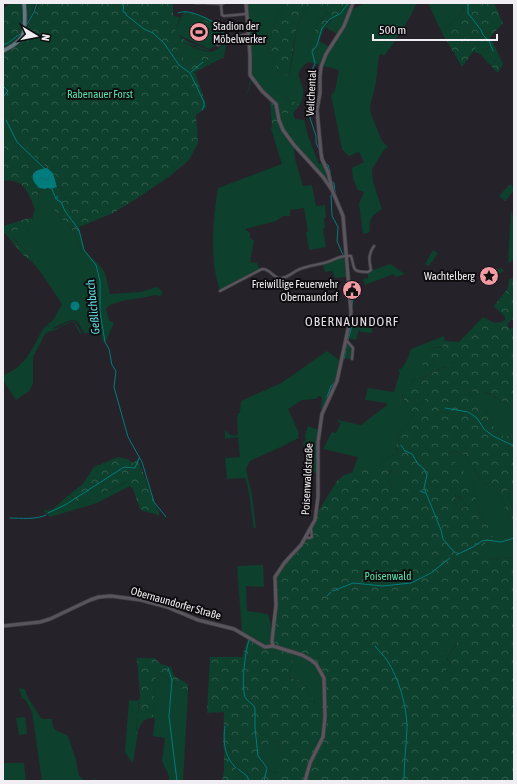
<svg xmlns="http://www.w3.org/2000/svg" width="517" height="784" font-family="'Asap Condensed',sans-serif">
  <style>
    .green { fill: #0d402d }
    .forest { fill: url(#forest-crowns); fill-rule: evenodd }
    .wetland { fill: url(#wetland-marsh) }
    .water { fill: url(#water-ripples) }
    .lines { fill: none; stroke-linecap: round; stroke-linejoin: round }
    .stream { stroke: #007c7d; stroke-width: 1 }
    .minor-casing { stroke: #413e44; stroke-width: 3.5 }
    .tertiary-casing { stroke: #413e44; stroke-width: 4.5 }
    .secondary-casing { stroke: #413e44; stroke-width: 5 }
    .minor { stroke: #5a555d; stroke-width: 2 }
    .tertiary { stroke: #5a555d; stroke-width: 3 }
    .secondary { stroke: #5e7980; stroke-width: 3.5 }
    .labels { text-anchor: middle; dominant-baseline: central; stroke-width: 4; stroke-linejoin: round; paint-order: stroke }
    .poi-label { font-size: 11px; fill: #f1eef3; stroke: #0e0c0f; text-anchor: end }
    .street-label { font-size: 11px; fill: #f1eef3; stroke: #0e0c0f }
    .park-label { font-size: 11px; fill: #57e3ad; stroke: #0e0c0f }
    .water-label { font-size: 12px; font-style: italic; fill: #5ee2e3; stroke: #0e0c0f }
    .quarter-label { font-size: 13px; letter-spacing: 1px; fill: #e6e0ea; stroke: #0e0c0f }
  </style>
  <defs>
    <pattern id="forest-crowns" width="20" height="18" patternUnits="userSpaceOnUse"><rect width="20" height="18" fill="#0d402d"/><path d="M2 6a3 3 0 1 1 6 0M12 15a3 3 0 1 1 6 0" fill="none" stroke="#315c4c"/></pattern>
    <pattern id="wetland-marsh" width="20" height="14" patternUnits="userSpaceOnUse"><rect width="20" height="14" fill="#0d402d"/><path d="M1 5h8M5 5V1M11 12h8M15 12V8" fill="none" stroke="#315c4c"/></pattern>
    <pattern id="water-ripples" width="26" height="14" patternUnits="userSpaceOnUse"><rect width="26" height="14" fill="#007c7d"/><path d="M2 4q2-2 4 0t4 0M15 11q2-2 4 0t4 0" fill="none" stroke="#206466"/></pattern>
  </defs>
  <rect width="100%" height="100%" fill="#262229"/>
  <path class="green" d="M25,3H35L32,14L25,24Z
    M247,3H285L277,19L267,47L273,56L278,73L289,76C296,51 291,26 310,5L327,10L326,15L317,23L313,36L308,53L310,59L311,52L319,41L330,47L339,35L325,27C332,16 346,13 351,3H353L351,10L365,3H417C408,22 397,39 384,56L382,54L379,55L376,83L370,106L371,114L382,141L388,147L384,150L372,169L373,182L382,209C372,215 368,220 370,231L368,233L363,234L359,204L364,192L358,190L353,179L352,168L364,162L359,152L349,156L342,149L331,95L335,91L339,70L308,62C294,74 299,74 303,89C304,94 302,100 300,105L257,83L270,100V101L253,82H251L245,101L250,81L252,79L249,72L246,94L249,74L247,44H249Z
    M428,3H462L464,9L442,33Z
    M184,12C196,13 217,19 223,30L219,39V45L209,49L177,34L175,30Z
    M22,31C20,40 12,45 3,48V39L14,36Z
    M227,40L224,57L218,54L209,57L203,56L194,62L190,63L184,59L175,46L180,42C190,44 204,55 214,51C219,49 223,44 227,40Z
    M478,44L485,50L494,44L499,56L491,66L480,54L473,51Z
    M3,87L6,90L8,100L11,106L12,121L38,160L47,168L35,171L32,174L30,172L28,159L13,142L3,129Z
    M277,113H293L295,119L304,120L308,136L319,164L322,163L327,173L330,185L294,147L295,159L303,186L312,185L316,206L325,205L326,217L324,218L325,228L323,229L326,247L309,250L306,232L308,231L304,208L290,210V216H283L276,221L245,229L250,233V238L254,241L250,262L257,263L260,270L220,291C209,260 213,220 218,188L282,164L271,129L272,125L283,134L289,144Z
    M57,187L61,188L66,200L55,212C68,223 76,234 82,250H84L102,268L105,273L110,294L140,292L157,287L163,292L160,296L155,295C144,299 112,299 106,309L109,320L114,323L105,343L102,340L101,328L85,334L77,321L71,320L52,328H50L48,324L53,320L62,304L42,274L32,262L33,259L10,234V231L24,228H27L29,233L33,221L32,219L35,209L38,210L39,188L45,189L48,188L51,189Z
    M511,210L514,218V259L509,263L508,262Z
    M433,250L438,253L429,266L425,264Z
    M344,257L346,277L335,278L332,271L325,272L323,264Z
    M390,264L405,274L396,277L393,274L365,285L363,279L368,278V272Z
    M373,319L372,333L361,332L359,330L356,340L347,338L350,325L352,324L356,326L358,320Z
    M72,321L75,322L82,333L80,334L74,323L71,322L53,331H50L45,334L33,357V384L29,391L16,400L3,380V375C20,369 28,357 36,342C40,335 41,330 47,325C54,334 63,323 72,321Z
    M444,336L445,341L443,347C440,348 436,347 433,348C423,352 425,360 426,369L436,361H453L450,365L436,370L429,375L412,381L402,395L404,401L414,416L397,435L399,440L396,448L398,451L396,455L390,456L380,464L352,473L358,457L323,449L332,432L336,433L341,423L338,422V420L361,425L387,405V403L365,400L368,388L394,392L400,372L397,371C405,368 408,357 411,349Z
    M347,342L352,347L351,359L343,358Z
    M327,351L339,360L335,383L323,409L321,408L322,397L319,396L315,399L302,400L288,409L299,433L298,436L299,438L288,443V444H287L250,461L246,469L252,495L256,528H254C250,512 251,494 245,478L227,479L225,458L240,457L238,437L225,439V430L229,434L234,436L238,434L237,420L238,413H240L241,401L281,383Z
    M423,390L429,394L422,403L418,406L414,401L415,397Z
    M470,390L481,395L485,392L508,404L514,409V436H501C495,430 491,422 486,415L487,412L478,401L468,392Z
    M308,426L319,430L317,446V476L309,464L303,443L306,440L305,435Z
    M456,451L458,453L465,454L484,485L490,482L500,494L514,527V558L502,557L494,560L490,559L484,548V545L488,541L483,542L484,538L496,539L487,535V533L489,531L488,525L481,519L472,484L448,455L449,453Z
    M397,468L400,475V485L396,483L392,489C386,480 386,472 397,468Z
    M128,481L130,486L97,503L50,517L44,511L45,509L49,511L54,508L70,494L80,505Z
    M514,488V512L507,489Z
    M456,492L458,493V497L462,499L467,506L459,510L455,502Z
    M263,565L264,587L246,586L247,611L268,614C271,624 274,636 270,646L267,647L242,632L237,566Z
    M454,636H457C459,646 450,650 447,659L450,663L449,665L454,669L448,678L439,645Z
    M296,657L305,660L308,670H318L323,677L324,701L317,704H315L312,697L300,680L289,678L293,659Z
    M156,671L172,681L188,693L183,781H169V776L162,761L165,738L153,736L155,719L153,718Z
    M19,688L25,689L27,696L41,718L44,719H52C52,732 58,730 68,736L76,760L79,776L84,780H93L95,778V781H42L32,712L25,699H22Z
    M139,699L136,733L139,727L133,763L125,753L129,700L137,701Z
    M25,717L27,734L19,735L16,718Z
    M279,740L278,754L275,760L279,767L278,771L275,773L272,772L267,767L269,764L264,765L258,758L268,744Z
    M223,745C230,748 240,763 242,771H245L251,777V781H238L239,771C231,765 224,755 223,745Z
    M3,763H24L26,781H3Z"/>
  <path class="forest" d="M11,3H23L24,16L22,31L14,36L3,39V9Z
    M38,3H173V15L180,18L175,30C180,41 199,46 209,50V51L199,49L196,46L180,42L175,46L184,59L190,63L194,62L203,56L209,57L218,54L224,57L195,72L207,107L196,115L198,143L189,160L170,176L136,199L113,213L79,227L84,250H82C77,235 68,223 55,212L54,202L66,200L61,188L57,187L53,173L38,160L20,140L12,121L11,106L6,96V90L3,87V52L23,38L29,22L38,6Z
    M285,3H351C347,12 339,20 329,20L325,27L319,41L311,52L313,57L310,59L308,53L313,36L317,23L326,15L327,10L310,5C292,24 294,52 289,76L278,73L273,56L267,47L277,19Z
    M462,3H494L503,23L490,37L494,44L485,50L478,45L462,67L442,33L464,9Z
    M184,12L202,17L220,27H217L193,17L183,15Z
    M499,56L503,64L498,73L491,66Z
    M259,84L300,105L293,113H277L283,130L293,146L289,144L283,134L272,125L270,100L258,85Z
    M3,129L13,142L28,159L30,172L32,174V177L39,188C37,195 40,201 38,210L35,209C28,192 24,178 3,181Z
    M510,184L514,188V190L505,201L499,196Z
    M29,218L32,219C35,224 33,229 29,233L27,228H24L9,232L13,238L33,259L32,262L22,254L5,233L3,234V226Z
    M501,268L504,271L493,277L491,280L486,281L483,276L485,275Z
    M514,278V319L511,320L507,325L509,328L514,329V409L508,404L486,392L481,396L470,390L468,392C473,398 481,401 485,406C487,410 486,412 487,415C488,419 498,433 501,436H514V488L507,489L514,512V527L500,494L490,482L484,485L465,454L458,453L456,451L449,453L448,455L461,468L472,484L481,519L488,525L490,531L487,535L488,536H493L496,540C480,538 481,538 470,549C477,548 481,542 488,541L484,545V548L489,550L490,559L495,560L502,557L514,558V781H251V777L246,771H242L239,768L240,765L229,749L223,745L224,712L207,713L210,657H242L248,638L265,648H274L273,643L275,585L277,573L306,539H311L312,537V529L315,520L317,510H319L337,481L344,475L380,464L390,456L396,455L398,451L396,446L399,440L397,435L414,416C405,404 394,389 414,380C419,378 424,378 429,375C432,374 434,371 437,370C443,367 448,367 453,361H436L426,369L423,368L422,359L426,354V351L434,348H442L445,341L459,342L483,317C491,321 497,326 505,320V317L494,306L508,288L509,279ZM423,391L429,394L422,403L418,406L414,401L415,397ZM397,469L400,475V484L396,483L392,489C388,483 386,476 391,470L393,471ZM456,492L458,493V496L462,499L467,506L459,510L455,502ZM454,636H457C459,645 452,650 447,657L450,663L449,667L454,669L448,677L440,645ZM296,657L305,661L308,670H318L324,680L323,701L317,704H315L312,697L300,680L289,678L293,659ZM279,740L278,754L275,756C274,762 279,765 278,771L275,773L272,772L267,768L269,764L263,765L258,758L270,753L268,744Z
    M118,457L127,459L133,463L138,459L154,502L159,512V516C153,512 145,513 140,509L133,489L130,486L127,481L80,505L70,494L83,484L94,467Z
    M137,658H154L161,664L171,667L174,676L188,684V693L172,681L156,671L153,718C143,717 140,726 136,734L140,695Z
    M224,752L228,757L230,763L240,773L238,781H222L224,772Z"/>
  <path class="wetland" d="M484,538L488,539V541C481,543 477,549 469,549L480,539Z"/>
  <path class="water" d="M47,168L53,173L57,187L51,189L48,188L45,189L39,188C28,176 31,170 47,168Z
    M70.5 306a4.5 4.5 0 1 1 9 0a4.5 4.5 0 1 1-9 0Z"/>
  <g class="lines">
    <path class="stream" d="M124,3L123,12L126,13V15L144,29L153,33L164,43L179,65L190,73L204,102V106L202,110
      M468,3V13L481,30L483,35L489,41L493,51
      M178,13C190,8 207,19 217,24L220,26L225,37
      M26,26L34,12L37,3
      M3,45C11,43 15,36 22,33
      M191,72L203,62
      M3,86L8,91L3,97
      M3,119L4,120
      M6,120L17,142L45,169
      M319,149L316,143V136L310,118L312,114L308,112C309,106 312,102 314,96C315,92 312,88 314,83L310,76L315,63L312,52L317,45L322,28L330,19L341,13L348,3
      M325,163L328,165L330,171
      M330,172L331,178
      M332,182L334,183L335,192
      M52,189L56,199
      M332,194L331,196L332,216L338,227L337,241L343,255
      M57,196V200L61,202L65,211L79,230L84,250L96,265L100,281V312L105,342L109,349L112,365L116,371L114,387L128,437L142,462L154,502L166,517
      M350,295L353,298L352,307
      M348,340L352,325V316
      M344,359L347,342
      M327,397L331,386L335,383
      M445,408L468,412L477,418L484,429L493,436L514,446
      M401,445L405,451L412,454L418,464L424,469L427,475L424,488L441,530L443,539L455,553
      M420,491L425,493
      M48,513L65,505L124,467L135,468L139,458
      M10,518C21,518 36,520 46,515
      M456,555L473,547L482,541L487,540L501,542L514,538
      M333,591L353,583L383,586L411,583L431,573L450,558
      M327,596L331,592
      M249,640C245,652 241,685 245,697C247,702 253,703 255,708V728L258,756L267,768L264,781
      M375,646C379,651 383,655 387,660C399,679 407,706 407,728C406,746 404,763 404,781
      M168,668L172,680L169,716L177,781
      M512,707L513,706
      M225,726C223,741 224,757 236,768
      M238,769L247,776L249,781"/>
    <g class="minor-casing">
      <path id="minor" d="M195,3H202
        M204,3L221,4
        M224,3L221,5L222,15L224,16L246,14
        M218,45L229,38L248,34
        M220,291L262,269C271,269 273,278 280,278C287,279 294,271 300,269C308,266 316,265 324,263C333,261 341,254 351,256C355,269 351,272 368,272L371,270C369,261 368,254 374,246
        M346,340L353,348L352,359
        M306,537L309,538L312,537L311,529"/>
    </g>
    <g class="tertiary-casing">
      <path id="tertiary" d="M246,3L250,55V75L262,91L276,104L279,120L283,130L294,145L323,177L332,190L343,216L351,312L350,320L337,381L322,414L318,442V497L315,520L301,545L285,562L275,577L276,605L272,641L273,646
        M332,189L328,172L322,159L321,153L317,110L320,93V76L321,67L326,54L344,26L353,3
        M3,626L40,622L50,619L90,600L99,597L111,596L141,600L167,607L198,620L234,629L265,647L273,646
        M273,646L302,655L311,660L316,664L324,678L325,717L323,737L310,763L305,781"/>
    </g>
    <g class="secondary-casing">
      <path id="secondary" d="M3,51C9,48 17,44 21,38C26,32 25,11 24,3"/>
    </g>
    <use href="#minor" class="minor"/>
    <use href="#tertiary" class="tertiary"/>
    <use href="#secondary" class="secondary"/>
  </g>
  <defs>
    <g id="stadium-disc" transform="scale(1)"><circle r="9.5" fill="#f49aa3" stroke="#0e0c0f"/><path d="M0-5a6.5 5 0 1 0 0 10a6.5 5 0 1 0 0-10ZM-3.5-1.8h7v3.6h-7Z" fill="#111"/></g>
    <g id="sight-disc" transform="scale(1)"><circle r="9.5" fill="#f49aa3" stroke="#0e0c0f"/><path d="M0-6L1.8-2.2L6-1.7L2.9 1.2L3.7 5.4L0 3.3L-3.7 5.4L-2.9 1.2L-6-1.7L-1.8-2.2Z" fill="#111"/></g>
    <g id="civic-disc" transform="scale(1)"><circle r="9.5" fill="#f49aa3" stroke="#0e0c0f"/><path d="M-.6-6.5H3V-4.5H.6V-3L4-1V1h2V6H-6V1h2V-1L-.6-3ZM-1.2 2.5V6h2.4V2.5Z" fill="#111"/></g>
  </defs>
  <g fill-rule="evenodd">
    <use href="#stadium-disc" x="199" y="32"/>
    <use href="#sight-disc" x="489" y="276"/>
    <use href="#civic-disc" x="352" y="290"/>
  </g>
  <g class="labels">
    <g class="poi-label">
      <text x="213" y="26" text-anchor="start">Stadion der<tspan x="213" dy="13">Möbelwerker</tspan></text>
      <text x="475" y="276">Wachtelberg</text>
      <text x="338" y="284">Freiwillige Feuerwehr<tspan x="338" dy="13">Obernaundorf</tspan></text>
    </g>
    <g class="street-label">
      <text transform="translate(311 93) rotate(-87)">Veilchental</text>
      <text transform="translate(307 479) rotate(-87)">Poisenwaldstraße</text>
      <text transform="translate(176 603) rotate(16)">Obernaundorfer Straße</text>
    </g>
    <g class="park-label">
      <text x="100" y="94">Rabenauer Forst</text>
      <text x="388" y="576">Poisenwald</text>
    </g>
    <g class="water-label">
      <text transform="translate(93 307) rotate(-96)">Geßlichbach</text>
    </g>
    <g class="quarter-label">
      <text x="352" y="321">OBERNAUNDORF</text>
    </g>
  </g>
  <rect width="517" height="784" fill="none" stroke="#f1eef3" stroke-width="8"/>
  <g transform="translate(36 36) rotate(100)" stroke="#0e0c0f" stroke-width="3" paint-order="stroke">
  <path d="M0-3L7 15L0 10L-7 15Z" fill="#f1eef3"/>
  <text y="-6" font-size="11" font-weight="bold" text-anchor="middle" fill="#f1eef3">N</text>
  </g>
  <path d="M373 34v6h124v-6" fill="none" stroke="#f1eef3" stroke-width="2"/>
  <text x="379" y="34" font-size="12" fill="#f1eef3" stroke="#0e0c0f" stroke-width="3" paint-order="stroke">500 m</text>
</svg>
